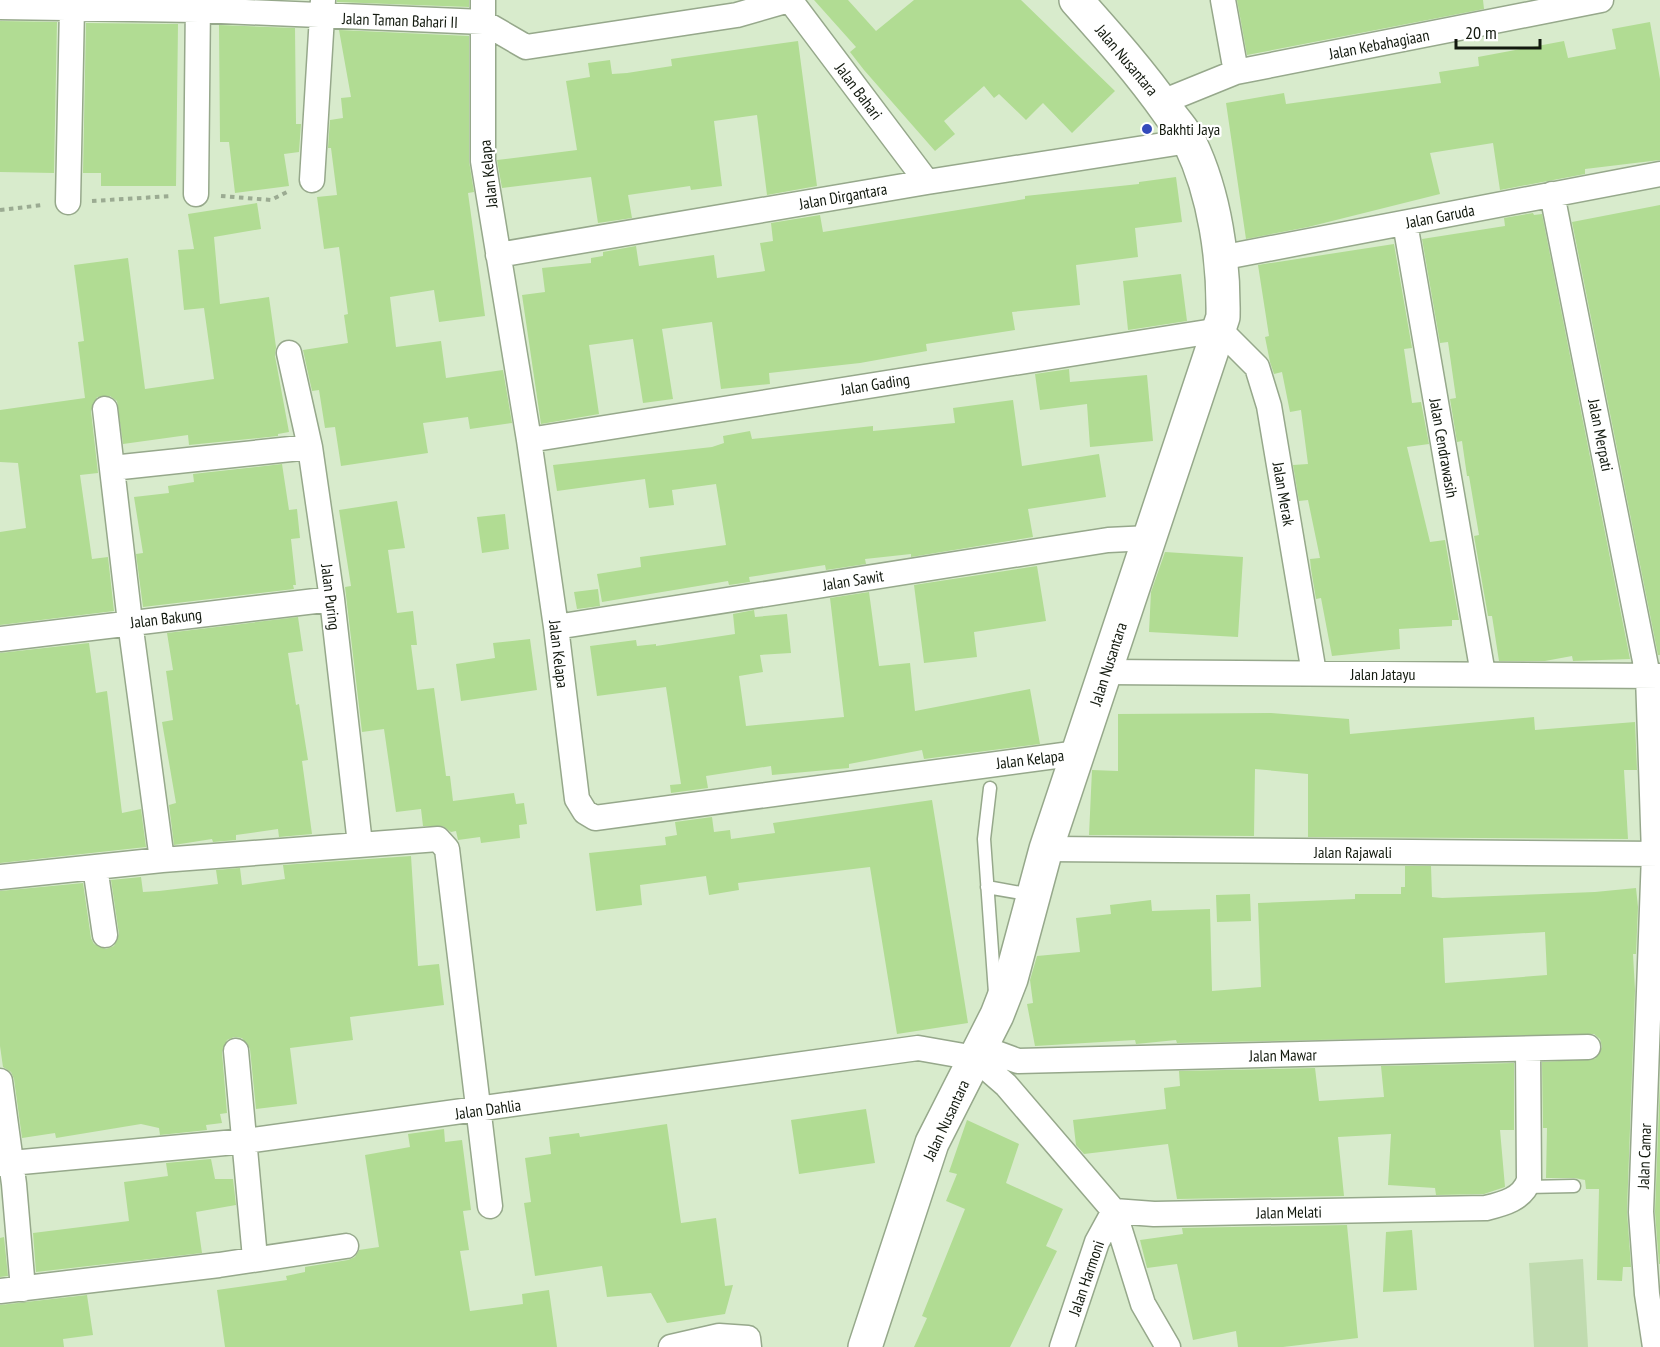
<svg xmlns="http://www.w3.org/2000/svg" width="1660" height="1347" font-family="'PT Sans Narrow',sans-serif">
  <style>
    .green { fill: #c0dbaf }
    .building { fill: #b1dc93; fill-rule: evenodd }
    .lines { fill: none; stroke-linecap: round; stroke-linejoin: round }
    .lane-casing { stroke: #96a88b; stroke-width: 15 }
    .street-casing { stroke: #96a88b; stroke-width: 27 }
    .secondary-casing { stroke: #96a88b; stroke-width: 36 }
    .path { stroke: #9bab92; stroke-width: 4; stroke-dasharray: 4.5 4.5; stroke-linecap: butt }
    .lane { stroke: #fff; stroke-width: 12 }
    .street { stroke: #fff; stroke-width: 24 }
    .secondary { stroke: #fff; stroke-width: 33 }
    .poi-dot { fill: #334abb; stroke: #fff; stroke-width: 2 }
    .labels { text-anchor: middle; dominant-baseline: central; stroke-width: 4.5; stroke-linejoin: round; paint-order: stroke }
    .street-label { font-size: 16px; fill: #12190e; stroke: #fff }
    .poi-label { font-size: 16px; fill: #12190e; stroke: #fff; text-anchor: start }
  </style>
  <rect width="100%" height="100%" fill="#d8ebcc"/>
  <path class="green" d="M1583,1259L1588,1347H1534L1529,1263Z"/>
  <path class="building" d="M337,0H469V7L337,2Z
    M814,0H848L876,31L914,0H1021L1115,91L1072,133L1043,103L1026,120L999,94L994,98L984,86L944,121L955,134L935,151L864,70L850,52L856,47Z
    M1237,0H1483L1484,9L1247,55Z
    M0,21L57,22L54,173L0,172Z
    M1650,22L1660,79V160L1585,169V174L1500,190L1493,143L1430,153L1440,194L1308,227L1246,239L1226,103L1284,93L1286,104L1441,83L1439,72L1479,66L1478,57L1564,41L1568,58L1616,49L1612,29Z
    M86,23L178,24L176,186H101V173H83Z
    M219,25L295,28L296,124H301L299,152L284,154L289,186L235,193L229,142H220Z
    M339,30L469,36V161L474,192L468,193L485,316L439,322L434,290L390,297L396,347L441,341L446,378L503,370L512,423L470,429L468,417L423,423L428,453L341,466L335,427L325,428L319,390L312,391L303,350L348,343L344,315L348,314L339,247L324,249L317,197L337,195L331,148H328L330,120L343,118L341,98L351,97Z
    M798,41L817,186L767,195L757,115L714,121L722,186L691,190L690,186L628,195L632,218L598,223L591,177L502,188L497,160L577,150L566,81L590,77L588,63L610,60L612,74L627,73L672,66L671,59Z
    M1176,177L1182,222L1135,228L1138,257L1076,265L1080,305L1012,312L1015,330L926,344L927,351L860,363L769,373L770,384L721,389L712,322L662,329L673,399L643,403L633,339L589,345L599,414L541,424L522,295L545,292L542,268L591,263V258L603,256V252L636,246L639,266L714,255L717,278L765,271L760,243L773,241L771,223L820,215L823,232L1025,199V196L1139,184V182Z
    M257,203L261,229L214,237L220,304L269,297L276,347L275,356L289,432L278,434V436L189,445L188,435L123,444L117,401L110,396L97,397L91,411L98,473L80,475L92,559L108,557L114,611L0,625V532L26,528L18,463L0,462V410L85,398L78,342L84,341L74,265L128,258L145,389L214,379L204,308L184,310L178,250L194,249L188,214Z
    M1660,205V655H1658L1572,222Z
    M1533,213L1534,215L1542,214L1630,659L1573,661L1572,656L1545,661H1499L1492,616H1488L1474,536L1479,535L1469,476H1467L1462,441L1457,442L1450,399L1456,398L1448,342L1440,343L1422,239L1505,226L1504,218Z
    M1394,244L1412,348L1404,349L1412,403L1421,402L1429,444L1407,447L1430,542L1445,540L1459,620H1452V626L1399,629L1400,649L1332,656L1321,598L1316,599L1311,569L1310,559L1320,558L1308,500L1299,501L1293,465L1308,464L1301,410L1290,412L1282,372L1274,374L1270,362L1265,337L1269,336L1258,265Z
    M1181,274L1187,321L1128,330L1123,281Z
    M1069,369L1070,382L1147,375L1153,441L1090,447L1087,404L1040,410L1035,374Z
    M1013,400L1022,466L1099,454L1106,497L1028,509L1033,537L911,557V554L865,559L866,564L826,570L825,565L749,577L750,582L729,585L728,581L602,602L597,574L641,567L640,557L726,545L716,484L672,490L674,505L649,508L645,479L557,491L553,465L712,447L724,443L723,436L750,431L752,439L873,426V431L955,423L953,408Z
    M282,464L289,510L297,509L300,538L291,539L296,585H293L294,589L143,607L136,554L143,553L134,497L169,493L168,486L194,482L193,474Z
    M397,501L405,548L388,550L397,613L413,611L417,645H411L417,690L434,688L446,776H450L453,801L514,793L516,804L524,803L527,824L519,825L520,838L481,843L480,837L458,840L456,831L451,832L443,826H423L421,809L396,812L384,729L362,732L345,587L351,586L339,510Z
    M505,514L509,549L482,553L477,517Z
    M1165,552L1243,557L1238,637L1149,632L1151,592Z
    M1037,566L1046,621L974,632L977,657L924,663L914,585Z
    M598,589L600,606L577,609L574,592Z
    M869,592L879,666L910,663L915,711L1030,689L1040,744L924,759L922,750L849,764V768L772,775L771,766L706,776L708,788L671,793L670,785L681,784L666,687L597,696L590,646L636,640L637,646L656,644V646L735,634L733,614L754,610L755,617L787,614L791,653L760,655L763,672L739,676L746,726L844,717L830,598Z
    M298,617L303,651L288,653L296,705L299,704L308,760L302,761L312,834L279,837L278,829L236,835V840L213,842L212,839L174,845L169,805L176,803L162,722L173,720L166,671L173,670L167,633Z
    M530,639L537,690L461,701L456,664L495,658L493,643Z
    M89,643L96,693L107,691L122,813L141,809L146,847L0,863V653Z
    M1271,713L1349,719L1350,734L1534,717L1535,730L1635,722L1637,770H1624L1628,839L1308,837V774L1255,769L1254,836L1089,835L1092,770L1118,771V714Z
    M932,800L968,1023L897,1034L870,867L738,883L739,890L709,895L706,876L640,885L642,905L596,911L589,853L666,845L665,837L677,835L675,822L712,817L714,832L730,830L731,839L775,833L773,823Z
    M411,856L418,966L439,964L444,1005L350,1017L353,1040L290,1048L297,1104L256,1109L250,1049L242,1038L234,1037L227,1040L222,1052L227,1113L220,1114L222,1123L206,1125L207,1130L160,1135L159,1128L141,1124L56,1138L55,1133L22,1138L14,1079L11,1072L3,1067L0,1046V891L83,883L91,938L94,944L106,949L114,946L119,934L111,880L141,877L143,892L159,891L218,884L216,870L240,868L242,885L285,879L283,865Z
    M1405,866H1431L1432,897L1442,898L1595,892L1636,888L1638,907L1636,954H1633L1635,990L1627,1211L1631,1267H1623L1622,1281L1597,1280L1599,1189H1586L1585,1180L1574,1178H1546L1547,1128H1543L1542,1062L1595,1059L1602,1047L1600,1039L1594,1034L1177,1043L1176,1040L1136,1044L1135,1040L1035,1046L1027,1004L1033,1003L1030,980L1037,956L1080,952L1076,918L1111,914L1110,905L1151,900L1152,911L1210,909L1212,991L1261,987L1258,903L1355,899V894H1401V887H1405ZM1545,932L1547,975L1445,983L1443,938Z
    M1250,894L1251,921L1217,922L1216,895Z
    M1514,1063V1130H1500L1505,1187L1484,1194L1436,1195L1435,1188L1388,1185L1391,1134L1338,1137L1344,1196L1177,1199L1168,1144L1084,1154L1076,1145L1073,1120L1166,1109L1164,1088L1180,1086L1179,1071L1315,1068L1319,1101L1384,1097L1381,1066Z
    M1660,1081V1264H1659L1655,1212Z
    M866,1109L875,1163L799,1174L791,1120Z
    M967,1120L1019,1144L1006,1183L1063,1209L1046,1246L1057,1251L1010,1347H914L927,1318L922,1316L965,1209L946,1201L957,1174L949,1172Z
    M667,1124L681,1223L716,1218L725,1286L733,1285L725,1314L667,1323L651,1293L607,1297L602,1266L535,1276L524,1203L531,1202L525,1158L551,1154L549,1137L579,1133L580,1137Z
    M444,1129L445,1142L462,1140L471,1210L463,1211L469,1250L460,1251L470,1311L523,1304L522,1294L549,1290L557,1347H225L217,1290L287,1280L286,1276L305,1272V1267L348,1260L355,1257L359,1250L379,1247L365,1155L410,1147L408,1134Z
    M211,1159L215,1179H233L236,1205L196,1212L202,1253L36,1272L33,1233L129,1221L124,1182L168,1176L166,1163Z
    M1347,1225L1358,1338L1283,1347H1238L1236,1331L1193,1340L1177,1264L1147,1268L1140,1240L1183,1234L1182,1228Z
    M1412,1230L1417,1290L1383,1292L1386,1232Z
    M4,1237L8,1276L0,1277V1238Z
    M87,1295L93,1335L63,1339L64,1347H0V1305Z"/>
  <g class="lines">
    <g class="lane-casing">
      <path id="lane" d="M990,788L984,839L995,993
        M987,887L1032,895
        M1527,1187L1574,1186"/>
    </g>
    <g class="street-casing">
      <path id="street" d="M483,0V161L529,440L556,627L577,799L585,812L595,818L1078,753
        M790,0L927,182
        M1223,0L1236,72
        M0,7L198,10L483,22L526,47L737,15L789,0
        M1162,102L1236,72L1601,0
        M312,180L323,0
        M196,194L198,0
        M1552,194L1648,676L1654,854L1641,1212L1647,1294L1655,1347
        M68,202L72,7
        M1405,223L1483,674
        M498,255L927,182L1189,141
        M1220,258L1660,174
        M289,353L310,447L332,599L360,844
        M105,409L130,622L162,860
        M529,440L1220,330L1257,367L1269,406L1314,673
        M112,468L310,447
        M556,627L1108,540L1150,538
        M0,639L332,599
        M1106,672L1660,676
        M1046,849L1660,854
        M95,867L105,935
        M0,877L162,860L438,839L447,849L490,1206
        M980,1047L1018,1061L1588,1047
        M236,1051L255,1258
        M0,1081L14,1184L23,1289
        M0,1164L246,1141L918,1048L975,1058L1006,1085L1114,1211L1143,1304L1168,1347
        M1114,1211L1154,1214L1486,1208C1503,1204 1523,1199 1529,1180L1528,1049
        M0,1291L219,1265L346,1246
        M671,1347L719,1336L748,1338L749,1347
        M1062,1347L1097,1242L1114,1211"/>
    </g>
    <g class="secondary-casing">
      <path id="secondary" d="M865,1347L932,1143L997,1015L1011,979L1046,849L1223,317C1224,260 1215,195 1190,143C1185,132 1176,123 1169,113C1141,73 1109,37 1076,0"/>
    </g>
    <path class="path" d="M221,196L271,200L289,191
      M92,201L172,196
      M0,210L43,205"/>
    <use href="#lane" class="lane"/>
    <use href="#street" class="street"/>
    <use href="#secondary" class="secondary"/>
  </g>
  <circle class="poi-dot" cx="1147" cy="129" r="6"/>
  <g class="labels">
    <g class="street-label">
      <text transform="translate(400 20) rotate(2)">Jalan Taman Bahari II</text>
      <text transform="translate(1379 44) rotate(-11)">Jalan Kebahagiaan</text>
      <text transform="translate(1127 60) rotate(50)">Jalan Nusantara</text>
      <text transform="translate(859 91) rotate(53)">Jalan Bahari</text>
      <text transform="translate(488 174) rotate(-96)">Jalan Kelapa</text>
      <text transform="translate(843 196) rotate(-10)">Jalan Dirgantara</text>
      <text transform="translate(1440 216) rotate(-11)">Jalan Garuda</text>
      <text transform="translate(875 384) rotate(-9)">Jalan Gading</text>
      <text transform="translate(1601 435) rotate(79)">Jalan Merpati</text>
      <text transform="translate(1444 448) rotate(80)">Jalan Cendrawasih</text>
      <text transform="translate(1284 494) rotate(80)">Jalan Merak</text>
      <text transform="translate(853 580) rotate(-9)">Jalan Sawit</text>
      <text transform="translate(331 597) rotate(83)">Jalan Puring</text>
      <text transform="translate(166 618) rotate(-7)">Jalan Bakung</text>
      <text transform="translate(559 654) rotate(83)">Jalan Kelapa</text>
      <text transform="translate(1108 664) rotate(-72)">Jalan Nusantara</text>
      <text x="1383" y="674">Jalan Jatayu</text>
      <text transform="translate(1030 759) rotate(-7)">Jalan Kelapa</text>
      <text x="1353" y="852">Jalan Rajawali</text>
      <text transform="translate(1283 1055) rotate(-1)">Jalan Mawar</text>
      <text transform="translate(488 1109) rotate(-8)">Jalan Dahlia</text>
      <text transform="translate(946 1120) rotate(-65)">Jalan Nusantara</text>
      <text transform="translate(1644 1156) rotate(-88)">Jalan Camar</text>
      <text transform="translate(1289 1212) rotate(-1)">Jalan Melati</text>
      <text transform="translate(1086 1278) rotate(-71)">Jalan Harmoni</text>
    </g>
    <g class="poi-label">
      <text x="1159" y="129">Bakhti Jaya</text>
    </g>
  </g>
  <path d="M1456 39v9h84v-9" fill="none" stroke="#12190e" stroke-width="3"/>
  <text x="1465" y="39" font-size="18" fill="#12190e" stroke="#ffffff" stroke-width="4.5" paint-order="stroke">20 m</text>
</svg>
